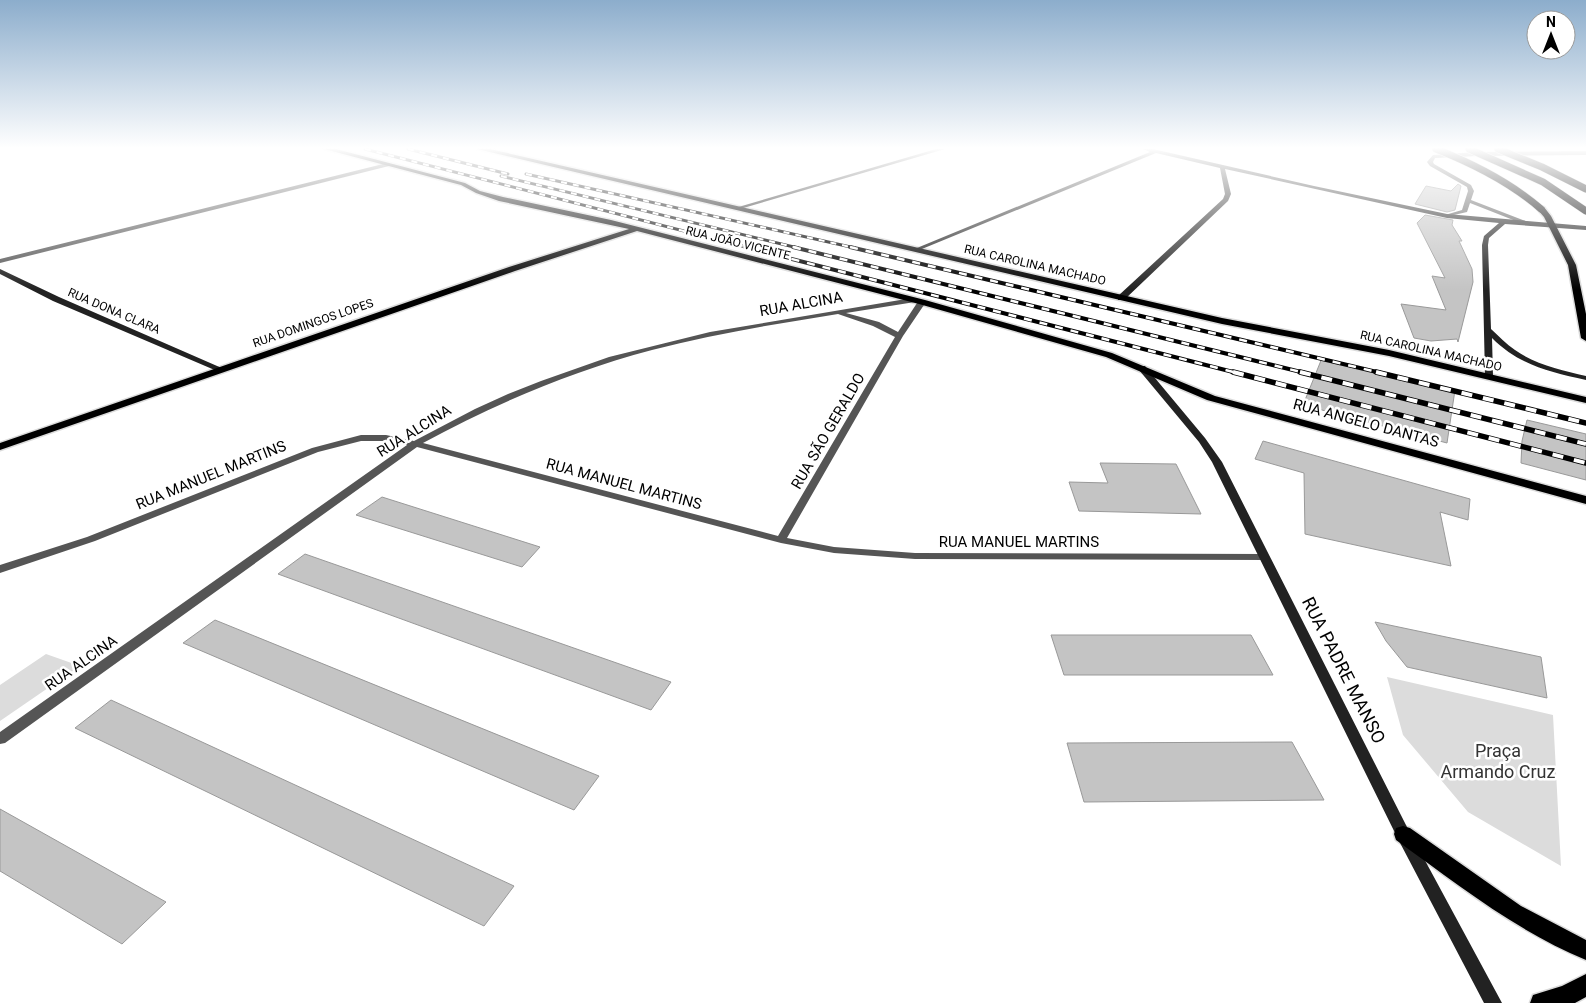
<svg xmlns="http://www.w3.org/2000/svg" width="1586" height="1003" font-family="Roboto,sans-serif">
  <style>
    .green { fill: #dcdcdc }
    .building { fill: #c4c4c4; stroke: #999 }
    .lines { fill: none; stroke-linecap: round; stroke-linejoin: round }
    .primary-casing { stroke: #dbdbdb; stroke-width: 3 }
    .street { fill: #555; fill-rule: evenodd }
    .secondary { fill: #222; fill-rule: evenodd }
    .primary { fill: #000; fill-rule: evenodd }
    .rail-far2-casing { stroke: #000; stroke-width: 3 }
    .rail-far1-casing { stroke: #000; stroke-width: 4 }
    .rail-casing { stroke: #000; stroke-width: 5.5 }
    .rail-far2 { stroke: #fff; stroke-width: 2; stroke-dasharray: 6; stroke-linecap: butt }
    .rail-far1 { stroke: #fff; stroke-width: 2.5; stroke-dasharray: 8; stroke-linecap: butt }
    .rail { stroke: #fff; stroke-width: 4; stroke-dasharray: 11; stroke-linecap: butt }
    .primary-bridge-casing { stroke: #dbdbdb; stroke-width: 8; stroke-linecap: butt }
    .primary-bridge { stroke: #000; stroke-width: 7 }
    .labels { text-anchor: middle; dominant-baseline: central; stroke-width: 5; stroke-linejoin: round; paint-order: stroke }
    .far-street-label { font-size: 12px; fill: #000; stroke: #fff }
    .street-label { font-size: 15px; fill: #000; stroke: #fff }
    .near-street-label { font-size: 18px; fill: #000; stroke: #fff }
    .near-park-label { font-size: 18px; fill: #333; stroke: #fff }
  </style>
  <rect width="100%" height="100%" fill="#fff"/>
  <path class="green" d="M46,654L80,666L0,721V685Z
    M1387,677L1553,715L1561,866L1468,812L1403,735Z"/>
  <path class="building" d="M1458,184L1461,186L1455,210L1447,212L1415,204L1426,186L1451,191Z
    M1425,215L1453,220L1452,225L1462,241H1459L1472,269L1473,282L1458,342L1457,339L1431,341L1414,338L1401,304L1446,310L1432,276L1445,278L1417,223Z
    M1322,358L1455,390L1447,443L1303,405Z
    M1527,420L1586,434V480L1521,463L1522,441Z
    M1263,441L1470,499L1468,520L1440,512L1451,566L1305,534L1304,473L1255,459Z
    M1100,463L1176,464L1201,514L1079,511L1069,482L1108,483Z
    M382,497L540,547L522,567L356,515Z
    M305,554L671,682L651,710L278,574Z
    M215,620L599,776L574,810L183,643Z
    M1375,622L1541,657L1547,698L1407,667L1386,641Z
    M1051,635H1251L1273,675H1064Z
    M111,700L514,886L484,926L75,728Z
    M1292,742L1324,800L1084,802L1067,743Z
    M0,809L166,902L122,944L0,871Z"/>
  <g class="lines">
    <g class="primary-casing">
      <path id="primary" d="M324,149H336L465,183L480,191L503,197L611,220L925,300L1112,353L1215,396L1586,496V504L1207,400L1106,357L919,304L637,231L515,271L0,450V443L509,267L629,229L499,201L476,193L461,185Z
        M477,149H490L1222,318L1389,350L1586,397V403L1389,356L1222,324Z
        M1538,207H1544L1551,216L1576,265L1586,314V341L1581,338L1568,265L1544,217L1537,209Z
        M1403,826L1410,828L1521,906L1586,940V960C1516,931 1457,884 1396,840L1394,834L1396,828Z
        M1586,974V997L1575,1003H1530L1533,995L1562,986Z"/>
    </g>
    <path class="street" d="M1586,151V155L1477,156L1435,158L1433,162L1434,164L1471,185L1474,191L1471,200L1528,222L1529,223L1526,225L1470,203L1467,212L1445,217V215L1462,210L1468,191L1467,187L1430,166L1427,162L1433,155L1477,152Z
      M387,163L390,165L389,166L0,263V259Z
      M912,298H915V302L846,313L879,322L898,332L919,300L926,302L903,336L787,538L834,547L915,553L1265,554L1270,558L1269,560L915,559L834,553L781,543L417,447L5,743L0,744V732L407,445L386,441H361L318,452L95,541L0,573V565L87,537L312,448L361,435H386L414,441L475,409L508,394L541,381L609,357L710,332ZM838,314L873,326L895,337L778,536L423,443C495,404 572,371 652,350C713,334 776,324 838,314Z"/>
    <path class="secondary" d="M936,149H945L740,209L735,208Z
      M1143,149H1153L1314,186L1447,214L1586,226V230L1505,224L1489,238L1488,245L1491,329C1499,336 1506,344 1515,350C1536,365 1562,370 1586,376V380C1549,372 1519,365 1492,338L1493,376L1489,378L1485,376L1482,245L1484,236L1499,223L1447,218L1225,169L1231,194L1228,201L1124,300H1118V296L1223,199L1225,194L1220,168L1156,153L917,251L912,250L1150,152Z
      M0,269L59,297L224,369L220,371H217L53,301L0,274Z
      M1139,366H1145L1205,438L1222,462L1408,829L1502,1003H1484L1398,839L1212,462L1199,442L1139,370Z"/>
    <use href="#primary" class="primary"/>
    <g class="rail-far2-casing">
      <path id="rail-far2" d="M365,149L750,248
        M408,149L508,174
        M526,174L855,248
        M501,176L798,248"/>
    </g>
    <g class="rail-far1-casing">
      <path id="rail-far1" d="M745,247L1237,373
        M793,247L1305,373
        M850,247L1381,373"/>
    </g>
    <g class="rail-casing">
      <path id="rail" d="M1233,372L1586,463
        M1300,372L1586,444
        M1376,372L1586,423"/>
    </g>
    <use href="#rail-far2" class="rail-far2"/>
    <use href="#rail-far1" class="rail-far1"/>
    <use href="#rail" class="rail"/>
    <g class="primary-bridge-casing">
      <path id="primary-bridge" d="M1436,149C1474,164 1510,182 1541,209
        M1469,149L1543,182L1586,211
        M1498,149L1542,167L1586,189"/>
    </g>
    <use href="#primary-bridge" class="primary-bridge"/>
  </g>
  <linearGradient id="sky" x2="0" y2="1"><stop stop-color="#8cadcc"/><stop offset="0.51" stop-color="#fff"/><stop offset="1" stop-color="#fff" stop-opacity="0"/></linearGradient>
  <rect width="1586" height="290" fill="url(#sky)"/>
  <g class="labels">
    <g class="far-street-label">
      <text transform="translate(738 243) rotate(14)">RUA JOÃO VICENTE</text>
      <text transform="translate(1035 265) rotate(13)">RUA CAROLINA MACHADO</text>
      <text transform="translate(114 311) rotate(23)">RUA DONA CLARA</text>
      <text transform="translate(313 323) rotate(-19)">RUA DOMINGOS LOPES</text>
      <text transform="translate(1431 351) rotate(13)">RUA CAROLINA MACHADO</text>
    </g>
    <g class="street-label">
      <text transform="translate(801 304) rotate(-10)">RUA ALCINA</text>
      <text transform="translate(1366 423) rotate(15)">RUA ANGELO DANTAS</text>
      <text transform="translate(414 431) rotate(-32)">RUA ALCINA</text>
      <text transform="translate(828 431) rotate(-60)">RUA SÃO GERALDO</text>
      <text transform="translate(211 475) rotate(-22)">RUA MANUEL MARTINS</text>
      <text transform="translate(624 484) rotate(15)">RUA MANUEL MARTINS</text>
      <text x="1019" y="542">RUA MANUEL MARTINS</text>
      <text transform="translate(81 663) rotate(-35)">RUA ALCINA</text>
    </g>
    <g class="near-street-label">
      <text transform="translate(1344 670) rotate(63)">RUA PADRE MANSO</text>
    </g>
    <g class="near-park-label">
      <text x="1498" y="750">Praça<tspan x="1498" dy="21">Armando Cruz</tspan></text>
    </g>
  </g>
  <g transform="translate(1551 35)"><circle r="24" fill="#ffffff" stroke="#999999"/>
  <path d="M0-4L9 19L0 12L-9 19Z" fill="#000000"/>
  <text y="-8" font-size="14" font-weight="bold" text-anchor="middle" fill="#000000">N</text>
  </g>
</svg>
